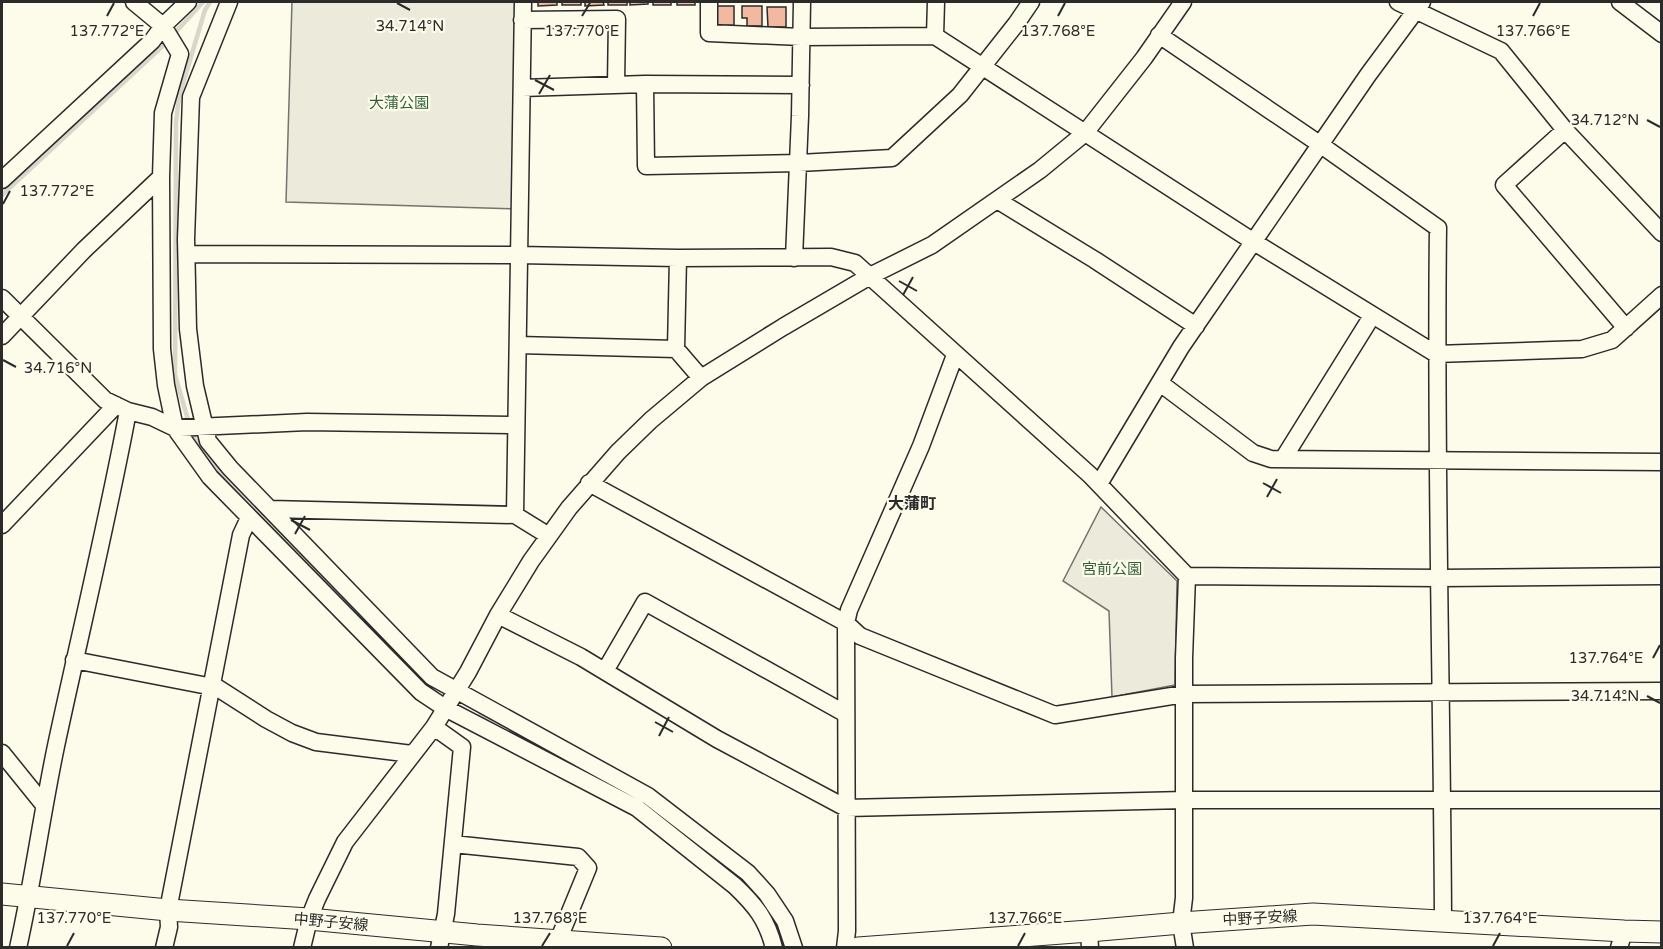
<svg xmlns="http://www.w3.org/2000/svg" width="1663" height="949" font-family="'Varela Round','Noto Sans JP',sans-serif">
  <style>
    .green { fill: #ecebdb; stroke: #74746e; stroke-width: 1.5 }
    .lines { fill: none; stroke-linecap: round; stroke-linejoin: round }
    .stream { stroke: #d8d7c9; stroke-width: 4.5 }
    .building { fill: #f2b8a0; stroke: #2b2b2b; stroke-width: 1.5 }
    .minor-casing { stroke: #2b2b2b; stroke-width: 19 }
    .major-casing { stroke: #2b2b2b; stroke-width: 23 }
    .minor { stroke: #fdfbea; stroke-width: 16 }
    .major { stroke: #fdfbea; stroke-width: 21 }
    .ticks { fill: none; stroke: #2b2b2b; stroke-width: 2 }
    .labels { text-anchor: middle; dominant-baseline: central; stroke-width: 4.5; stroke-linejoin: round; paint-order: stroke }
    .park-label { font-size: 15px; fill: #34623c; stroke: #fdfbea }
    .street-label { font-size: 15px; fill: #2b2b2b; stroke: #fdfbea }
    .neighbourhood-label { font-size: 16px; font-weight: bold; fill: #2b2b2b; stroke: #fdfbea }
    .ticks-label { font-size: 15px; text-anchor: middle; fill: #2b2b2b; stroke: #fdfbea; stroke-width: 4.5; stroke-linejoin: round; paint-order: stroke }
  </style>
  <rect width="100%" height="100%" fill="#fdfbea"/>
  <path class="green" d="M292,2H522L520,209L286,202Z
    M1101,507L1177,581L1175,685L1112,697L1109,611L1063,581Z"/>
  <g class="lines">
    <path class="stream" d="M173,35L203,2
      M2,195L167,42
      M189,423L175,375L176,123L179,97L205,10L210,2
      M192,431L194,438L224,476L422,681L429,685
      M480,715L552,755
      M696,845L713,858
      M753,893L764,904L779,933"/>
  </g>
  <path class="building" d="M538,2H557V5L538,6Z
    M562,2H581V5H562Z
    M585,2H603L604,5L585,6Z
    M608,2H627V5H608Z
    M630,2H648V4L630,5Z
    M653,2H671V5H653Z
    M677,2H695V5H677Z
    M715,6H734V25L716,26Z
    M742,6H762V26H747V18H742Z
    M767,7H786V27H768Z"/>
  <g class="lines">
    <g class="minor-casing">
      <path id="minor" d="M229,2L191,97L186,239L188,329L195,386L208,441L230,468L432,677L648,796L748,873L767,894L785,921L794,948
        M523,2L515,515L549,536
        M709,2V33L801,37L935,36
        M936,2L935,36L1254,242L1436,354L1582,349L1612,340L1662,295
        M1398,2L1501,51L1565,130L1662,233
        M1620,2L1662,34
        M522,20L617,19L616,85
        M1159,35L1321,145L1438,228C1435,459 1442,690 1443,920
        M645,84L801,85
        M522,88L645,84L646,166L799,163L892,158L960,95L1016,24L1031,2
        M1565,130L1504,185L1626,328
        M161,177L162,349L166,385L175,428L210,477L421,692L445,708L637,808L735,886C756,906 767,920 774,948
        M2,180L152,41L163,26L188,2
        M997,200L1095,260L1196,326
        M187,254L518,255L678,258L831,257L855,263L1090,475L1187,576L1184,658V898L1181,923L1185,948
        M678,258L676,349L701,378
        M794,258L800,116L802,2
        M2,298L105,400L128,411L152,417L175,428L307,422L516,425
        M2,336L84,250L161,177L163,113L180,54L163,26L134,2
        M518,345L676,349
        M1160,383L1253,453L1271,459L1662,462
        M1283,459L1372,316
        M589,483L846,623L860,636L1055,715L1184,694L1662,691
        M1099,484L1181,347L1368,75L1422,2
        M270,509L515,515
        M2,525L116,405
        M1187,576L1440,578L1662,576
        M498,615L581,657L717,739L846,808L1185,800H1662
        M74,660L213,687
        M605,671L645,602L846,714
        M213,685L266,719L292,733L316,742L412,754
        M434,727L462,747L446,914L439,948
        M2,753L44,805
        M453,844L578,857L588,868L558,941
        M1089,931L1090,948
        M18,948C33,881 42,813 56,746C80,634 107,523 128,411
        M164,948L169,927L168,910L241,535L249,518
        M302,948L309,919L317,899L345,842L434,727L468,672L498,615L531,561L569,508L618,452L651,420L701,378L783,327L870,276L932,245L1040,170L1085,133L1144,58L1183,2
        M845,948L847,931L846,623L849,610L921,446L955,355
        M1619,948L1624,931"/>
    </g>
    <g class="major-casing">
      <path id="major" d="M2,894L168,910L309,919L477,935L661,948
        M858,948L1089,931L1181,923L1313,914L1624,931L1662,932"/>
    </g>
    <use href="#minor" class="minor"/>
    <use href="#major" class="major"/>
  </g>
  <path class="ticks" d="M397,3L410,10M107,16L114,3M582,16L590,3M1058,16L1065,3M1533,16L1540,3M535,80L554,90M539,94L550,75M1647,120L1660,127M3,204L10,191M899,281L917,291M903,295L913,277M3,360L16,367M1263,483L1281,493M1267,497L1277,479M291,520L310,530M295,534L305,516M1653,658L1660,645M1647,696L1660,703M655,722L673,732M659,736L669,717M67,946L74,933M542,946L550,933M1018,946L1025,933M1493,946L1500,933"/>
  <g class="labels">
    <g class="park-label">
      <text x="399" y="103">大蒲公園</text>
      <text x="1112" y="569">宮前公園</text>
    </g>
    <g class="street-label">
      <text transform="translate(1260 918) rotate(-3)">中野子安線</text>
      <text transform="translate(331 922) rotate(5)">中野子安線</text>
    </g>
    <g class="neighbourhood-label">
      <text x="912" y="504">大蒲町</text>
    </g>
  </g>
  <g class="ticks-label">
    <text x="410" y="31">34.714°N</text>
    <text x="107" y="36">137.772°E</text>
    <text x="582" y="36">137.770°E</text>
    <text x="1058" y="36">137.768°E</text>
    <text x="1533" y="36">137.766°E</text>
    <text x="1605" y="125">34.712°N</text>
    <text x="57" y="196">137.772°E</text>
    <text x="58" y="373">34.716°N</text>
    <text x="1606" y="663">137.764°E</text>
    <text x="1605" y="701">34.714°N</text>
    <text x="74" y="923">137.770°E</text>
    <text x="550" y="923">137.768°E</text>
    <text x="1025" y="923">137.766°E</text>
    <text x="1500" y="923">137.764°E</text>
  </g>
  <rect width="1663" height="949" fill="none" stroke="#2b2b2b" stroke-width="6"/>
</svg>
